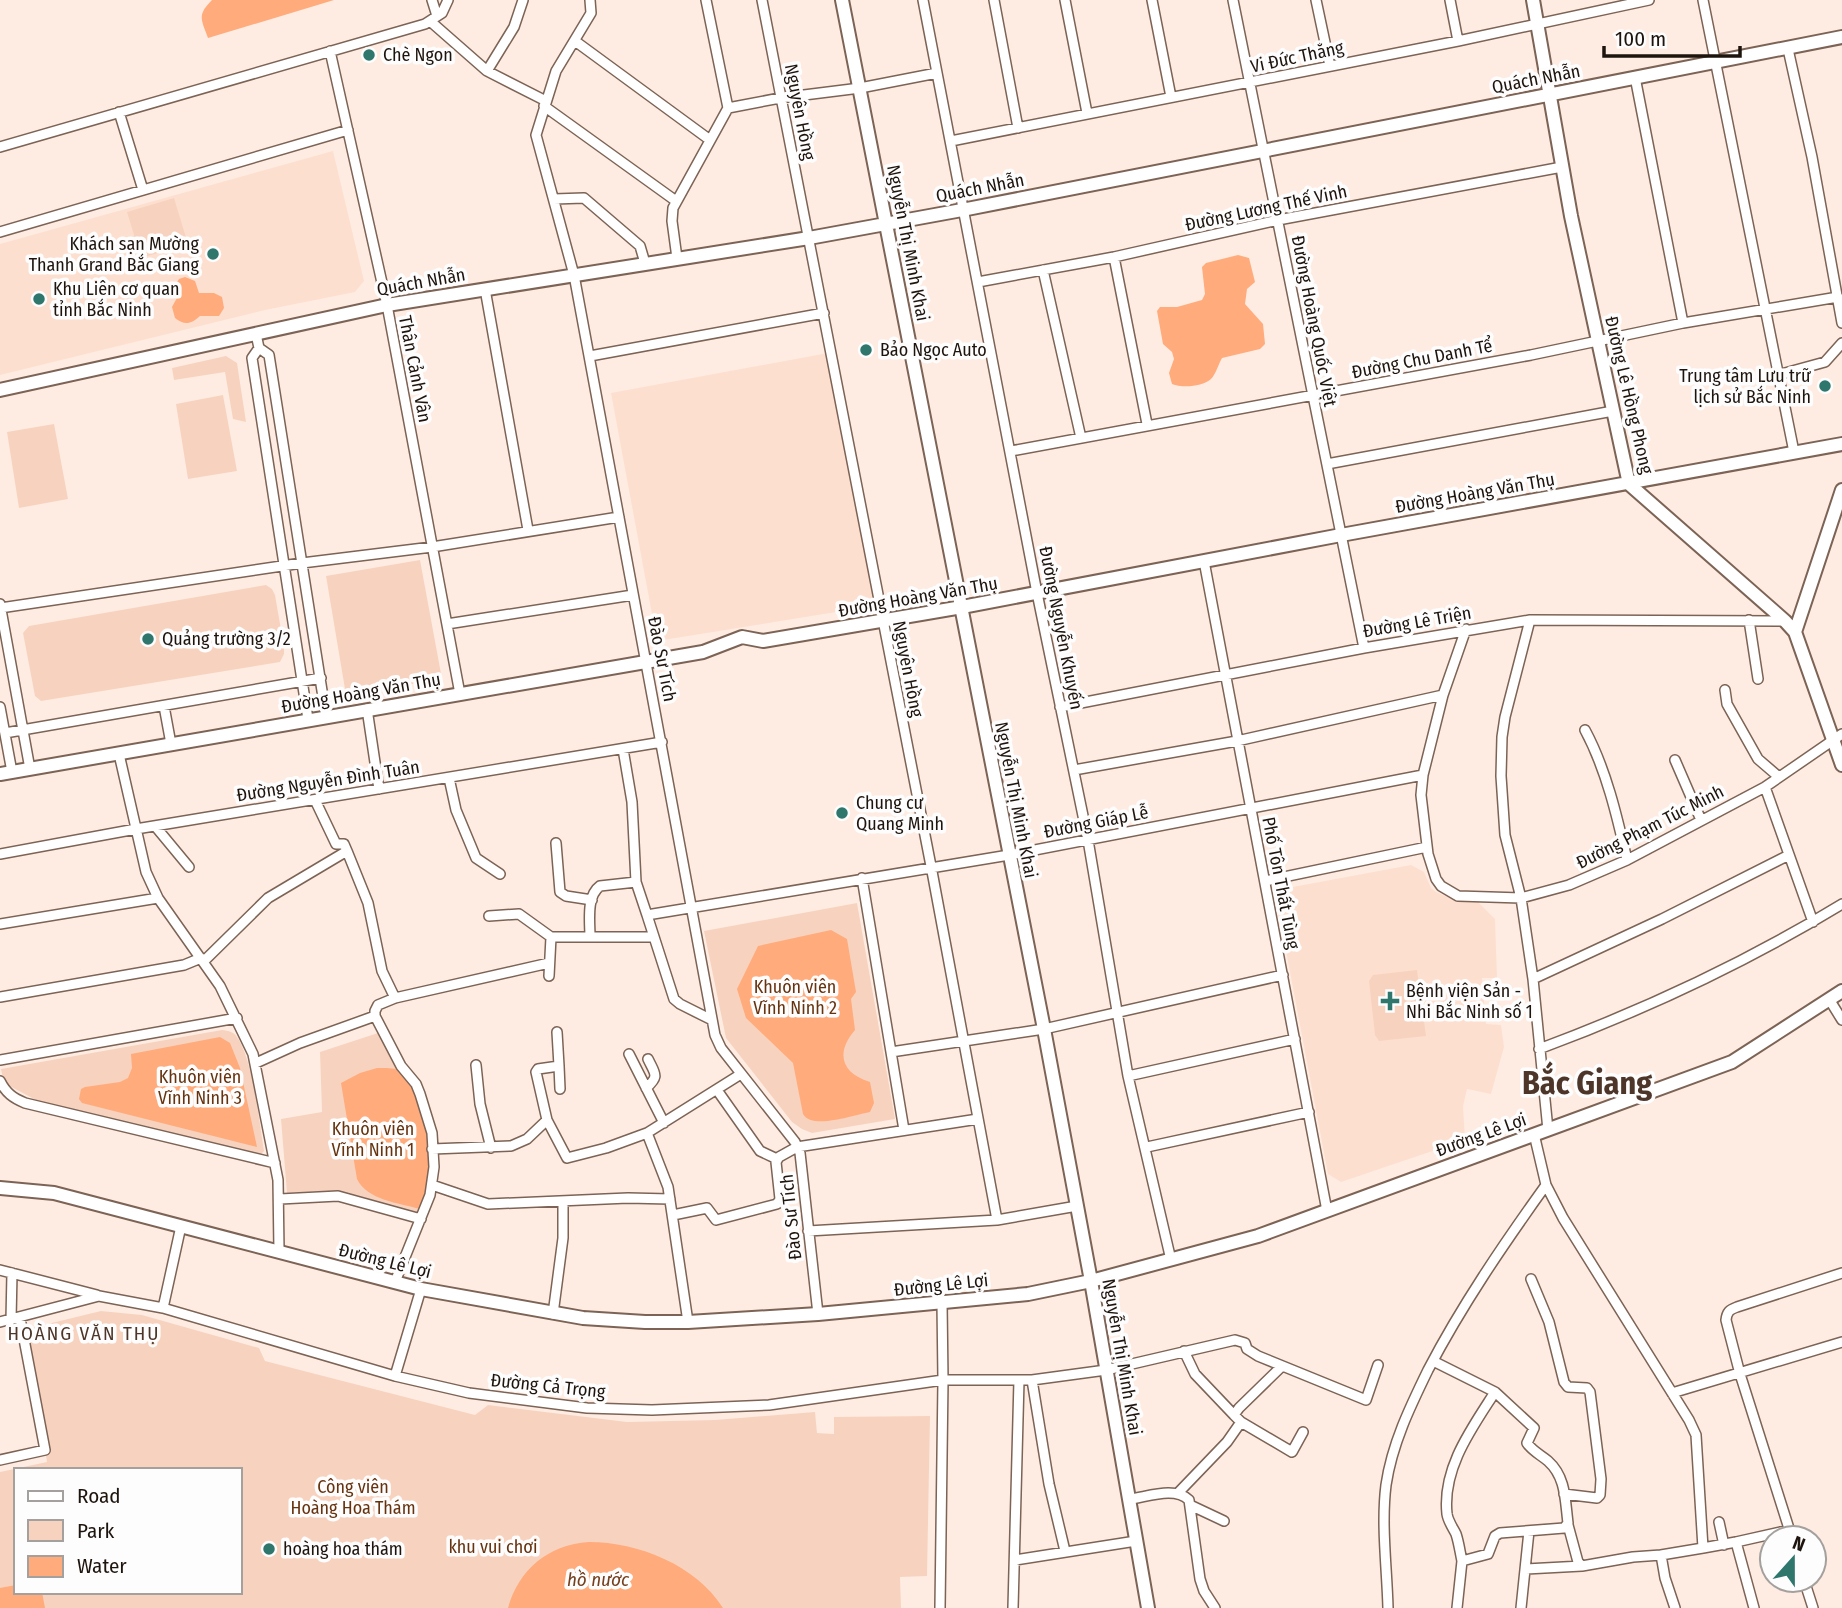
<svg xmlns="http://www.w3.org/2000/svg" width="1842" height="1608" font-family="'Fira Sans Condensed',sans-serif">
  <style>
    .built { fill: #fddfcf }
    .green { fill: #f7d3bf; fill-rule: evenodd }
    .water { fill: #ffab7b }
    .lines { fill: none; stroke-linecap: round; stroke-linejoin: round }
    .street-casing { stroke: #7c6355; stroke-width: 12 }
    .secondary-casing { stroke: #7c6355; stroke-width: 16 }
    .street { stroke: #fff; stroke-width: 9 }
    .secondary { stroke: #fff; stroke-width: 12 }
    .poi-dot { fill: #2f766d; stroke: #fdfdfd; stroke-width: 2.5 }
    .labels { text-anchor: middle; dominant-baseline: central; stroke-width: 7; stroke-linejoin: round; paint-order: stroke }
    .poi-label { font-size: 18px; fill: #1e140e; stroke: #fdfdfd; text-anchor: start }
    .street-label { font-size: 18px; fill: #1e140e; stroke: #fdfdfd }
    .park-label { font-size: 18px; fill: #67330f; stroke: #fdfdfd }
    .neighbourhood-label { font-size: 19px; letter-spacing: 2px; fill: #4d3629; stroke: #fdfdfd }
    .water-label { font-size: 19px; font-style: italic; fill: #753f1d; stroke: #fdfdfd }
    .town-label { font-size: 32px; font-weight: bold; fill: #4d3629; stroke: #fdfdfd }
  </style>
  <rect width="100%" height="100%" fill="#feece2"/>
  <path class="built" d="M333,151L364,281L355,292L265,310L0,375V244Z
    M828,353L875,594L867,607L657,641L611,393Z
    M1411,865L1424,872L1431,888L1436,892L1454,900L1478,902L1495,919L1497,978H1482L1486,1024L1501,1025L1504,1047L1491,1094L1467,1089L1463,1106L1465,1140L1341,1182L1328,1174L1276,897L1282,889Z"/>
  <path class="green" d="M174,198L188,244L141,258L127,212Z
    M226,356L237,363L246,422L233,419L225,372L174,380L172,368Z
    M223,395L237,471L188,479L176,404Z
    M54,424L68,499L19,508L7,432Z
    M420,560L442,679L346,695L326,576Z
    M266,585L272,589L275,595L284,647V654L280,662L41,701L35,696L23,633L29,626Z
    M857,903L895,1119L812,1133L802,1129L792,1122L726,1038L704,931Z
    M1417,970L1426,1036L1379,1041L1375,1035L1369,981L1373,975Z
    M222,1030C228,1031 233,1031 237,1037C253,1060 259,1121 264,1151L260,1155L36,1100L4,1083L1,1069Z
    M378,1033L393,1061L410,1079L431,1181L420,1214L348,1193L325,1191L287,1193L281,1119L322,1112L320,1052Z
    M101,1311L142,1315L259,1348L265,1361L475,1415L488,1405L627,1422L715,1420L815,1412L817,1433L834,1434V1417L930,1416L927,1576L900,1577L901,1608H0V1472L47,1462L27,1329ZM16,1470H240V1592H16Z"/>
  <path class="water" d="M212,0H334L208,38C201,19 197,15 212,0Z
    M1238,255L1249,258L1255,282L1247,289L1245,304L1263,324L1265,344L1260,349L1222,358C1218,365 1216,374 1211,379C1202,387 1182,388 1172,384L1169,373L1174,359L1172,352L1163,344L1157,311L1160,307H1177L1202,300L1205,294L1202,267L1206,263Z
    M185,277L195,281L199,293H214L222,297L224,308L219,316H200C191,324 185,326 175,318L172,307L178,296L176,284L179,279Z
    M831,930L847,939L856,992L851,999L855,1030C836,1052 840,1073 870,1082L874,1103L870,1112C854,1115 812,1130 803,1114L793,1063L746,1018L737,989L758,946Z
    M220,1037L230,1043L240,1068L257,1147L82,1103L79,1099L81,1089L85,1087L120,1082L128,1078L132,1068L131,1054Z
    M377,1068C386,1068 396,1067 404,1073C412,1080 416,1092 419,1102C431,1139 433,1172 420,1209C399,1203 367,1200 357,1179L341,1083L360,1073Z
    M589,1542C638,1542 696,1565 723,1608H508C519,1569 548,1545 589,1542Z
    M16,1585V1592H42L45,1608H0V1588Z"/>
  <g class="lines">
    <g class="street-casing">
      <path id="street" d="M432,0L437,16
        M590,0L591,13L556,71L536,135L574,275L715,1035L721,1048L795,1142L800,1153L818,1314
        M762,0L931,866L997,1220
        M923,0L1037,593L1088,840L1128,1076L1171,1260
        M994,0L1018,128
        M1065,0L1087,113
        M1152,0L1171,97
        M1233,0L1364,648
        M1316,0L1330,66
        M1450,0L1458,41
        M1703,0L1794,452
        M430,21L487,71L514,27L523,0
        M575,41L710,140
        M1788,49L1812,157L1842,323
        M330,51L387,305L460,694
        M487,71L546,101
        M1635,77L1683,323
        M544,106L676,201
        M728,108L780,98L860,88L937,73
        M119,112L143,190
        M951,141L1458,41L1649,0
        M0,147L425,24L442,13L448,0
        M554,199L584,198L640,246L645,263
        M0,232L348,130
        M1114,257L1147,424
        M677,258L672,221L673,208L728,108L706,0
        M1043,270L1081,438
        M978,282L1114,257L1278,220L1562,167
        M485,289L528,530
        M256,334L259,348L269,355L326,716
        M259,348L252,358L308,719
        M590,356L824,313
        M1778,375L1825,362L1842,343
        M1011,451L1531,355L1683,323L1838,297
        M1327,464L1613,411
        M1204,561L1327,1211
        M0,604L30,769
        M0,608L302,563L432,547L619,517
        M1530,620L1505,717L1502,737L1501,776L1505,835L1521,898L1533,979L1548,1130
        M1749,620L1758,679
        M447,624L633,595
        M1466,629L1443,695L1423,775L1421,795L1428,854L1436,879L1441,886L1458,896L1521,898L1569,885L1627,860L1765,787L1842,734
        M1725,690L1727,704L1758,759L1779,777
        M164,706L171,744
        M0,707L12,772
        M1060,707L1364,648L1530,620L1786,621
        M367,709L379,789
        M1585,730C1606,769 1617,816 1627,860
        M5,733L321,678
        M623,749L632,802L636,882L647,915
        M119,754L146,872L158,898L220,986L253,1054L278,1180L279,1251
        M1675,760L1701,820
        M1074,770L1237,741L1443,695
        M449,778L456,810L476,858L500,874
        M1765,787L1813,922
        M315,800L336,844H344L347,851
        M155,826L189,867
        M556,843L560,892L566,896L592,900
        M0,854L136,829L662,742
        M862,878L904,1130
        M1265,881L1427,847
        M636,882L600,886C586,896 590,922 590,937H654
        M489,916L519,914L551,937
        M0,924L158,898
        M204,961L268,898L347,851L368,903L382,971L395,998
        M549,976L551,937H590
        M1533,979L1662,919L1789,855
        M0,997L184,965L201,958
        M1829,999L1842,1020
        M375,1016L401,1066L416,1084L420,1094L432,1133L434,1167L430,1195L395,1282
        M712,1020L680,1004L674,999L647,915L1009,855L1423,775
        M1539,1049C1644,1010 1747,962 1842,904
        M891,1052L1044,1029L1283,975
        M629,1054L664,1123
        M0,1060L237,1018
        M256,1063L300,1043L375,1016V1011L378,1005L395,998L549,963
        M476,1065L480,1104L491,1148
        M559,1066L560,1089
        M1128,1076L1295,1039
        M0,1081C6,1093 13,1098 25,1103L275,1163
        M646,1088C660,1076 655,1074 648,1059
        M717,1090L760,1151L777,1159
        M547,1120L536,1072L538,1069L559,1066L557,1032
        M647,1133L741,1074
        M1534,1134L1546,1185L1563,1218L1689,1420L1696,1435L1703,1548L1736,1542
        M1147,1147L1309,1112
        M432,1149L511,1146L527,1139L547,1120L567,1158L606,1148L647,1133L668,1187L688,1322
        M432,1185L488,1204L628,1198L670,1199
        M280,1199L338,1196L421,1219
        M673,1215L707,1208L716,1220L777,1204L780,1199L776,1162L779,1157L797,1147L978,1119
        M808,1231L997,1220L1077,1206
        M0,1270L97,1295
        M1531,1279L1549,1322L1564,1382L1568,1387L1587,1388L1590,1392L1601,1479L1600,1495L1597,1498L1564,1494
        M163,1308L181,1226
        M553,1314L563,1238V1202
        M11,1320L12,1273
        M0,1322L99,1296L163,1308L395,1376L469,1393L587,1408L652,1410L769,1405L943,1380H1032L1106,1370L1235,1340L1245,1343L1247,1349L1258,1356L1366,1400L1378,1365
        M1184,1351L1195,1374L1234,1415
        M1433,1361L1495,1392L1534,1428L1527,1443C1532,1451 1541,1455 1548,1461C1566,1477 1565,1500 1568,1523L1564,1528L1500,1533L1495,1536L1488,1554L1462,1561L1457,1608
        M395,1376L421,1289
        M1032,1380L1049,1484L1065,1551
        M1672,1393L1842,1342
        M1241,1422L1292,1452L1303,1432
        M0,1460L45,1450L20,1318
        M1178,1493L1227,1442L1241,1422L1234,1415L1239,1408L1281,1367
        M1130,1499C1147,1497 1175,1486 1189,1500L1200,1579L1204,1591L1215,1608
        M1190,1505L1224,1521
        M1719,1522L1724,1545
        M1568,1525L1578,1562L1582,1566L1633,1557L1661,1555
        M1792,1538L1740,1374L1726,1320C1727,1312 1729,1310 1737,1307L1842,1273
        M1015,1560L1136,1541
        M1462,1561C1460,1552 1459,1543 1456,1534C1453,1528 1448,1521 1447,1514C1442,1468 1472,1428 1495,1392
        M1526,1569L1582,1566
        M1804,1580L1813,1608
        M940,1608L943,1380L942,1303
        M1013,1608L1019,1380
        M1388,1608C1387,1568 1381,1525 1386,1485C1392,1444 1410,1407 1428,1370C1462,1305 1503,1245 1546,1185
        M1521,1608L1529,1531
        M1675,1608L1665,1578L1661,1555L1703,1548
        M1754,1608L1736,1542L1789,1530"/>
    </g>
    <g class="secondary-casing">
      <path id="secondary" d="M842,0L1044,1029L1091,1281L1148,1608
        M1533,0L1571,216L1629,484L1785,621L1795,632L1842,765
        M0,390L387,305L809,238L962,210L1842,37
        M1795,632L1842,490
        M0,774L703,652L742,637L763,641L962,607L1341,535L1842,444
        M0,1188L54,1193L421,1289L583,1318L645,1322H688L818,1314L1028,1294L1091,1281L1258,1236L1732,1062L1842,991"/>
    </g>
    <use href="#street" class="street"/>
    <use href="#secondary" class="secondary"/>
  </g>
  <g class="poi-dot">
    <circle cx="369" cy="55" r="7"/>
    <circle cx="213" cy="254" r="7"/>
    <circle cx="39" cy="299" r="7"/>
    <circle cx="866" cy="350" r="7"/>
    <circle cx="1825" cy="386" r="7"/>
    <circle cx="148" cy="639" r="7"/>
    <circle cx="842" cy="813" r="7"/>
    <path d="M1386.5 990.5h7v7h7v7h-7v7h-7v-7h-7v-7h7z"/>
    <circle cx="269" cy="1549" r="7"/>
  </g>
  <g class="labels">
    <g class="poi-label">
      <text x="383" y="55">Chè Ngon</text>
      <text x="199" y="244" text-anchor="end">Khách sạn Mường<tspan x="199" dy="21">Thanh Grand Bắc Giang</tspan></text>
      <text x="53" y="289">Khu Liên cơ quan<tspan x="53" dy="21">tỉnh Bắc Ninh</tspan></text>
      <text x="880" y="350">Bảo Ngọc Auto</text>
      <text x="1811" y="376" text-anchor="end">Trung tâm Lưu trữ<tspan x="1811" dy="21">lịch sử Bắc Ninh</tspan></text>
      <text x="162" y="639">Quảng trường 3/2</text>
      <text x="856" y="803">Chung cư<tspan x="856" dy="21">Quang Minh</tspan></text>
      <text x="1406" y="991">Bệnh viện Sản -<tspan x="1406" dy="21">Nhi Bắc Ninh số 1</tspan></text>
      <text x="283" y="1549">hoàng hoa thám</text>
    </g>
    <g class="street-label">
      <text transform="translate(1297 57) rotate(-12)">Vi Đức Thăng</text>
      <text transform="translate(1536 79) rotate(-11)">Quách Nhẫn</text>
      <text transform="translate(800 112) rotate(79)">Nguyên Hồng</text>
      <text transform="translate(980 188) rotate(-11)">Quách Nhẫn</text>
      <text transform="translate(1266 208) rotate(-12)">Đường Lương Thế Vinh</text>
      <text transform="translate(908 243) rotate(79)">Nguyễn Thị Minh Khai</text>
      <text transform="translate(421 282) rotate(-10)">Quách Nhẫn</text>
      <text transform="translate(1314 321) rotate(79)">Đường Hoàng Quốc Việt</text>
      <text transform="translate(1422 359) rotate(-11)">Đường Chu Danh Tể</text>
      <text transform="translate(415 369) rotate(79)">Thân Cảnh Vân</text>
      <text transform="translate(1629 395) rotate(77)">Đường Lê Hồng Phong</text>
      <text transform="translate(1475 493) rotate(-10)">Đường Hoàng Văn Thụ</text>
      <text transform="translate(918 597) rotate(-10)">Đường Hoàng Văn Thụ</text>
      <text transform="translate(1417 622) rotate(-10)">Đường Lê Triện</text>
      <text transform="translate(1061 628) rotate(79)">Đường Nguyễn Khuyến</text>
      <text transform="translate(662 659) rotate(79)">Đào Sư Tích</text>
      <text transform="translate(908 669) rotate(79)">Nguyên Hồng</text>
      <text transform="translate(361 693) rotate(-10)">Đường Hoàng Văn Thụ</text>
      <text transform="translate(328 781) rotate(-9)">Đường Nguyễn Đình Tuân</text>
      <text transform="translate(1016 800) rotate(79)">Nguyễn Thị Minh Khai</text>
      <text transform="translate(1096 822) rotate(-11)">Đường Giáp Lễ</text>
      <text transform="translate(1650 827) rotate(-27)">Đường Phạm Túc Minh</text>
      <text transform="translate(1281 883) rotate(79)">Phố Tôn Thất Tùng</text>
      <text transform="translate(1481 1135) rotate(-20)">Đường Lê Lợi</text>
      <text transform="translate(791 1217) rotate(-96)">Đào Sư Tích</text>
      <text transform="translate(385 1261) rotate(14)">Đường Lê Lợi</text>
      <text transform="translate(941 1285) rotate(-6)">Đường Lê Lợi</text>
      <text transform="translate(1122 1357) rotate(80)">Nguyễn Thị Minh Khai</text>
      <text transform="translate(548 1386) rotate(6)">Đường Cả Trọng</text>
    </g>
    <g class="park-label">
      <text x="795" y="987">Khuôn viên<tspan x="795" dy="21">Vĩnh Ninh 2</tspan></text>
      <text x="200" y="1077">Khuôn viên<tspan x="200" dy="21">Vĩnh Ninh 3</tspan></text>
      <text x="373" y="1129">Khuôn viên<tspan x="373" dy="21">Vĩnh Ninh 1</tspan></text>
      <text x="353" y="1487">Công viên<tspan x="353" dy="21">Hoàng Hoa Thám</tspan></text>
      <text x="493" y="1547">khu vui chơi</text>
    </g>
    <g class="neighbourhood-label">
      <text x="84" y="1333">HOÀNG VĂN THỤ</text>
    </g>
    <g class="water-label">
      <text x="598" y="1579">hồ nước</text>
    </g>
    <g class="town-label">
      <text x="1587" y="1083">Bắc Giang</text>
    </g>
  </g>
  <rect x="14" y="1468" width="228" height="126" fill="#fdfdfd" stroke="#a4a09d" stroke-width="2"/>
  <rect x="28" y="1491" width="35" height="10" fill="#ffffff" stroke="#a4a09d" stroke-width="2"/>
  <text x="77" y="1503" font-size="21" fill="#1e140e">Road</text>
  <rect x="28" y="1520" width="35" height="21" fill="#f7d3bf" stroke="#a4a09d" stroke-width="2"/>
  <text x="77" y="1538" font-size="21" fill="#1e140e">Park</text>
  <rect x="28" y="1556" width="35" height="21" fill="#ffab7b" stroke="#a4a09d" stroke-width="2"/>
  <text x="77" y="1573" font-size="21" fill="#1e140e">Water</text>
  <g transform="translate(1793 1559) rotate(21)"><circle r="33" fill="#fdfdfd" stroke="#a4a09d" stroke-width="2"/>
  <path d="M0-5L12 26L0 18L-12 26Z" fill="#2f766d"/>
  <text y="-10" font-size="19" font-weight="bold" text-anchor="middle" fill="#1e140e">N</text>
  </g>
  <path d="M1604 46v10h136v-10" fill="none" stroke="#1e140e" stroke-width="3.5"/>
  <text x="1615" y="46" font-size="21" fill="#1e140e" stroke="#fdfdfd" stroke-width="5" paint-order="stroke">100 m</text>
</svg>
